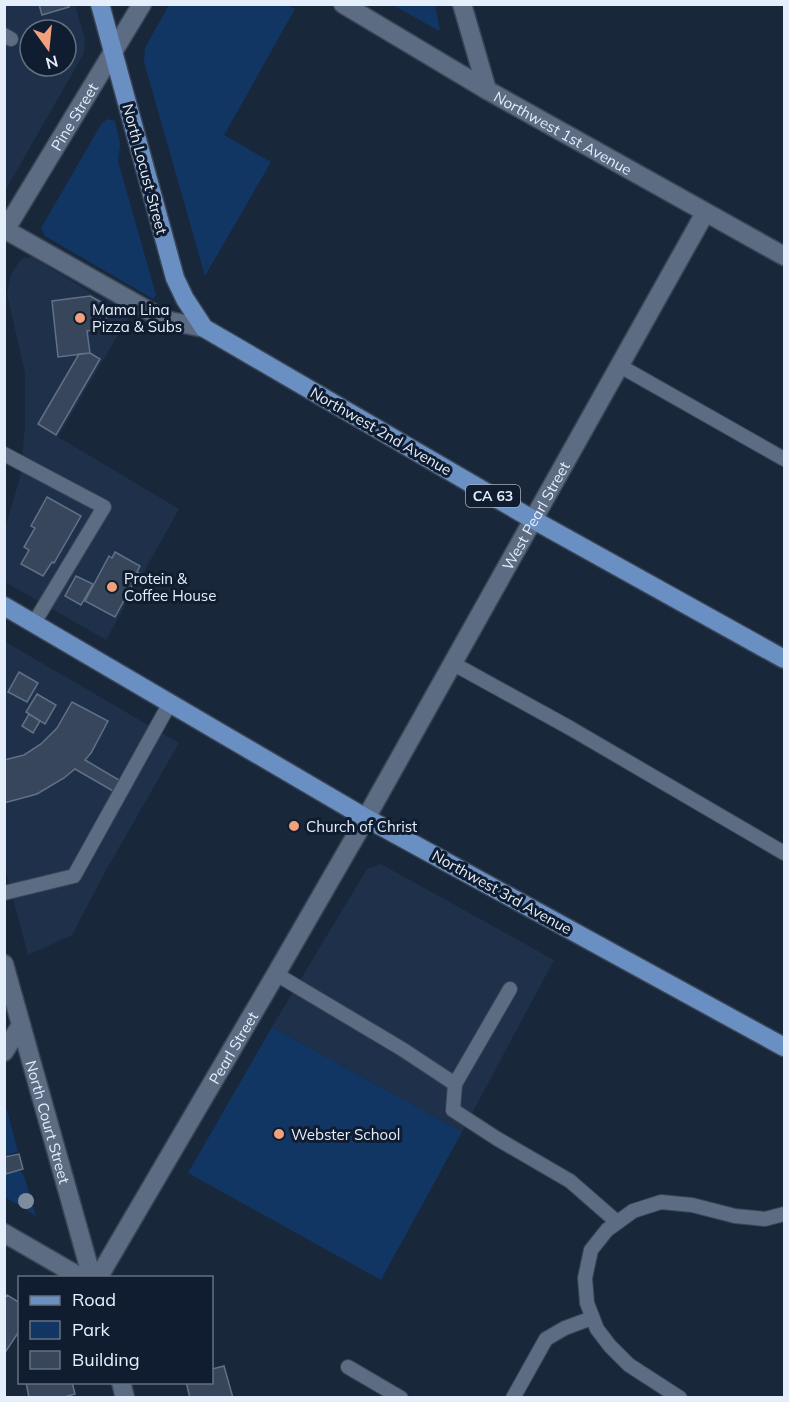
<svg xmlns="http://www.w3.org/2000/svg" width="789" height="1402" font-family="Mulish,sans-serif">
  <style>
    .built { fill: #1f314a; fill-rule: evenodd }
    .green { fill: #123663 }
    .building { fill: #37465b; stroke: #607187; stroke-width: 1.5 }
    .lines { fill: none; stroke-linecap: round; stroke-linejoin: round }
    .lane-casing { stroke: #3a4555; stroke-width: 16 }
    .street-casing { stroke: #3a4555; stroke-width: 21 }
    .primary-casing { stroke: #3a4555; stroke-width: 21 }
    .lane { stroke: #5c6c83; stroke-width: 14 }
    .street { stroke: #5c6c83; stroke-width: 18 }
    .primary { stroke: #6a8fc3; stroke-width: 18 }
    .tree { fill: #7e8c9e }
    .poi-dot { fill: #f1a17b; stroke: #101d30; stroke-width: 2 }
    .labels { text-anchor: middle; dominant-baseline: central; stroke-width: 6; stroke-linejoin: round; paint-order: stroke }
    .shield { fill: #101d30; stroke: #a5afbe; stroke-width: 1.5 }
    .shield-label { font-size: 14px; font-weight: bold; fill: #e5eefb }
    .street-label { font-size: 15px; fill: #e5eefb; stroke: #101d30 }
    .poi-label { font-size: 15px; fill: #e5eefb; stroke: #101d30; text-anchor: start }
  </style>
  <rect width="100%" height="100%" fill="#19273a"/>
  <path class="built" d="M5,5H75L85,40L84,53L5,191ZM30,30H66V66H30Z
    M32,257L129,316L58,437L179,509L106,640L5,582V527L7,522L21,474L25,424V373L7,294L11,274L21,259Z
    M4,641L179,743L105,872L72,935L28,955L5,868Z
    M381,864L554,960L462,1132L272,1027L367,869Z"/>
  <path class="green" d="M287,5L295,9L224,135L271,162L205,276L144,62L145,48L169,5Z
    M393,5H435L440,30H437Z
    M108,119L115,121L120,144L118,161L156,295L153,299L45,236L41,228L102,123Z
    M272,1027L462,1132L381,1280L188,1173Z
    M5,1110H7L18,1152L5,1155Z
    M20,1171L24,1176L36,1216L5,1197V1174V1175Z"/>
  <path class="building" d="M39,4H68L69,7L42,15Z
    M90,296L112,308L100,329L87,331L90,353L58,357L52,301Z
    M90,353L100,359L56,435L38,424L79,354Z
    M47,497L81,516L54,563L52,562L43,576L21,564L29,550L24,547L35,528L31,526Z
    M115,552L140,566L137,572L139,573L115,617L85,601L109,556L112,558Z
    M76,576L93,584L81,605L65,596Z
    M19,672L38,683L27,702L8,692Z
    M37,694L56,705L45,724L26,712Z
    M72,702L108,721L91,753L85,760L119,780L113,791L75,769L64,778L37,794L4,803V760L24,755L41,744L57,728Z
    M29,714L40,721L33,733L22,726Z
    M19,1154L23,1169L6,1174L4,1157Z
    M7,1295L20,1303V1330L4,1354V1299Z
    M224,1366L233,1398H190L186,1382H212V1369Z
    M26,1382H72L75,1394L61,1398H29Z"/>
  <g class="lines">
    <g class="lane-casing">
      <path id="lane" d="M4,35L11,39
        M620,366L784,459
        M4,454L104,507L34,623
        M452,663L570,728L784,853
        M4,893L74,876L170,703
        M276,974L402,1049L455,1084L453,1110L496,1138L570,1181L617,1222
        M455,1084L510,989
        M348,1367L401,1398
        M513,1398L546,1339L565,1328L592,1318
        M680,1398L629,1365L610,1346L597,1329L587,1303L585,1278L591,1250L607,1230L633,1211L661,1202L692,1205L735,1216L765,1219L784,1214"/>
    </g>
    <g class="street-casing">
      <g id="street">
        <path id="s1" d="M343,4L487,90L784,256"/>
        <path d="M462,4L487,90"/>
        <path d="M4,229L165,320L204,328"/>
        <path id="s2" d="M4,232L142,4"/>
        <path id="s3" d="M4,964L92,1278"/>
        <path d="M4,1052L21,1025"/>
        <path d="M4,1233L82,1278"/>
        <path id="s4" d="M98,1278L276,974L366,818L705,213"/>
        <path d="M121,1382L125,1398"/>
      </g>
    </g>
    <g class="primary-casing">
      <path id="primary" d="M100,4L175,278L185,299L204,328L532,519L784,659
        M4,606L366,818L784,1047"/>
    </g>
    <use href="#lane" class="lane"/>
    <use href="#street" class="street"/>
    <use href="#primary" class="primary"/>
  </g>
  <circle class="tree" cx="26" cy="1201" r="8"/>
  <g class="poi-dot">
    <circle cx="80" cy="318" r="6"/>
    <circle cx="112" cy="587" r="6"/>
    <circle cx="294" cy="826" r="6"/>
    <circle cx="279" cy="1134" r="6"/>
  </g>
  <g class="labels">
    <rect class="shield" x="466" y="485" width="54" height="22" rx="4.5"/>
    <g class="shield-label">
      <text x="493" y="496">CA 63</text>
    </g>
    <g class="street-label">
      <text stroke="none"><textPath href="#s2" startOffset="135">Pine Street</textPath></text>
      <text stroke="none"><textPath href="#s1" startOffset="255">Northwest 1st Avenue</textPath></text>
      <text transform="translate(145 169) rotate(75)">North Locust Street</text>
      <text transform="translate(381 431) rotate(30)">Northwest 2nd Avenue</text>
      <text stroke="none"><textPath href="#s4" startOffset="879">West Pearl Street</textPath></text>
      <text transform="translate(502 892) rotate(29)">Northwest 3rd Avenue</text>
      <text stroke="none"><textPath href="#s4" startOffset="267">Pearl Street</textPath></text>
      <text stroke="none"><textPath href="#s3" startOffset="164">North Court Street</textPath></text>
    </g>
    <g class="poi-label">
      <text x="92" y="309">Mama Lina<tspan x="92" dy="17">Pizza &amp; Subs</tspan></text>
      <text x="124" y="578">Protein &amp;<tspan x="124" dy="17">Coffee House</tspan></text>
      <text x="306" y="826">Church of Christ</text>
      <text x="291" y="1134">Webster School</text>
    </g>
  </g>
  <rect width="789" height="1402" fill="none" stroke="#e5eefb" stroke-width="12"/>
  <rect x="18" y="1276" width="195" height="108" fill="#101d30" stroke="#657181" stroke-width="1.5"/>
  <rect x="30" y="1296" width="30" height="9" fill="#6a8fc3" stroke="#657181" stroke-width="1.5"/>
  <text x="72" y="1306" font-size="18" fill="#e5eefb">Road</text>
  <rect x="30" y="1321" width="30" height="18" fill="#123663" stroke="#657181" stroke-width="1.5"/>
  <text x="72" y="1336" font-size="18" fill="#e5eefb">Park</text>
  <rect x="30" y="1351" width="30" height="18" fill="#37465b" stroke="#657181" stroke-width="1.5"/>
  <text x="72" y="1366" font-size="18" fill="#e5eefb">Building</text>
  <g transform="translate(48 48) rotate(165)"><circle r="28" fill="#101d30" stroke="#657181" stroke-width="1.5"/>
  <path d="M0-4.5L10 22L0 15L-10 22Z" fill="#f1a17b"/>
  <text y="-9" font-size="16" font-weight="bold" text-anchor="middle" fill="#e5eefb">N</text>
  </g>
</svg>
